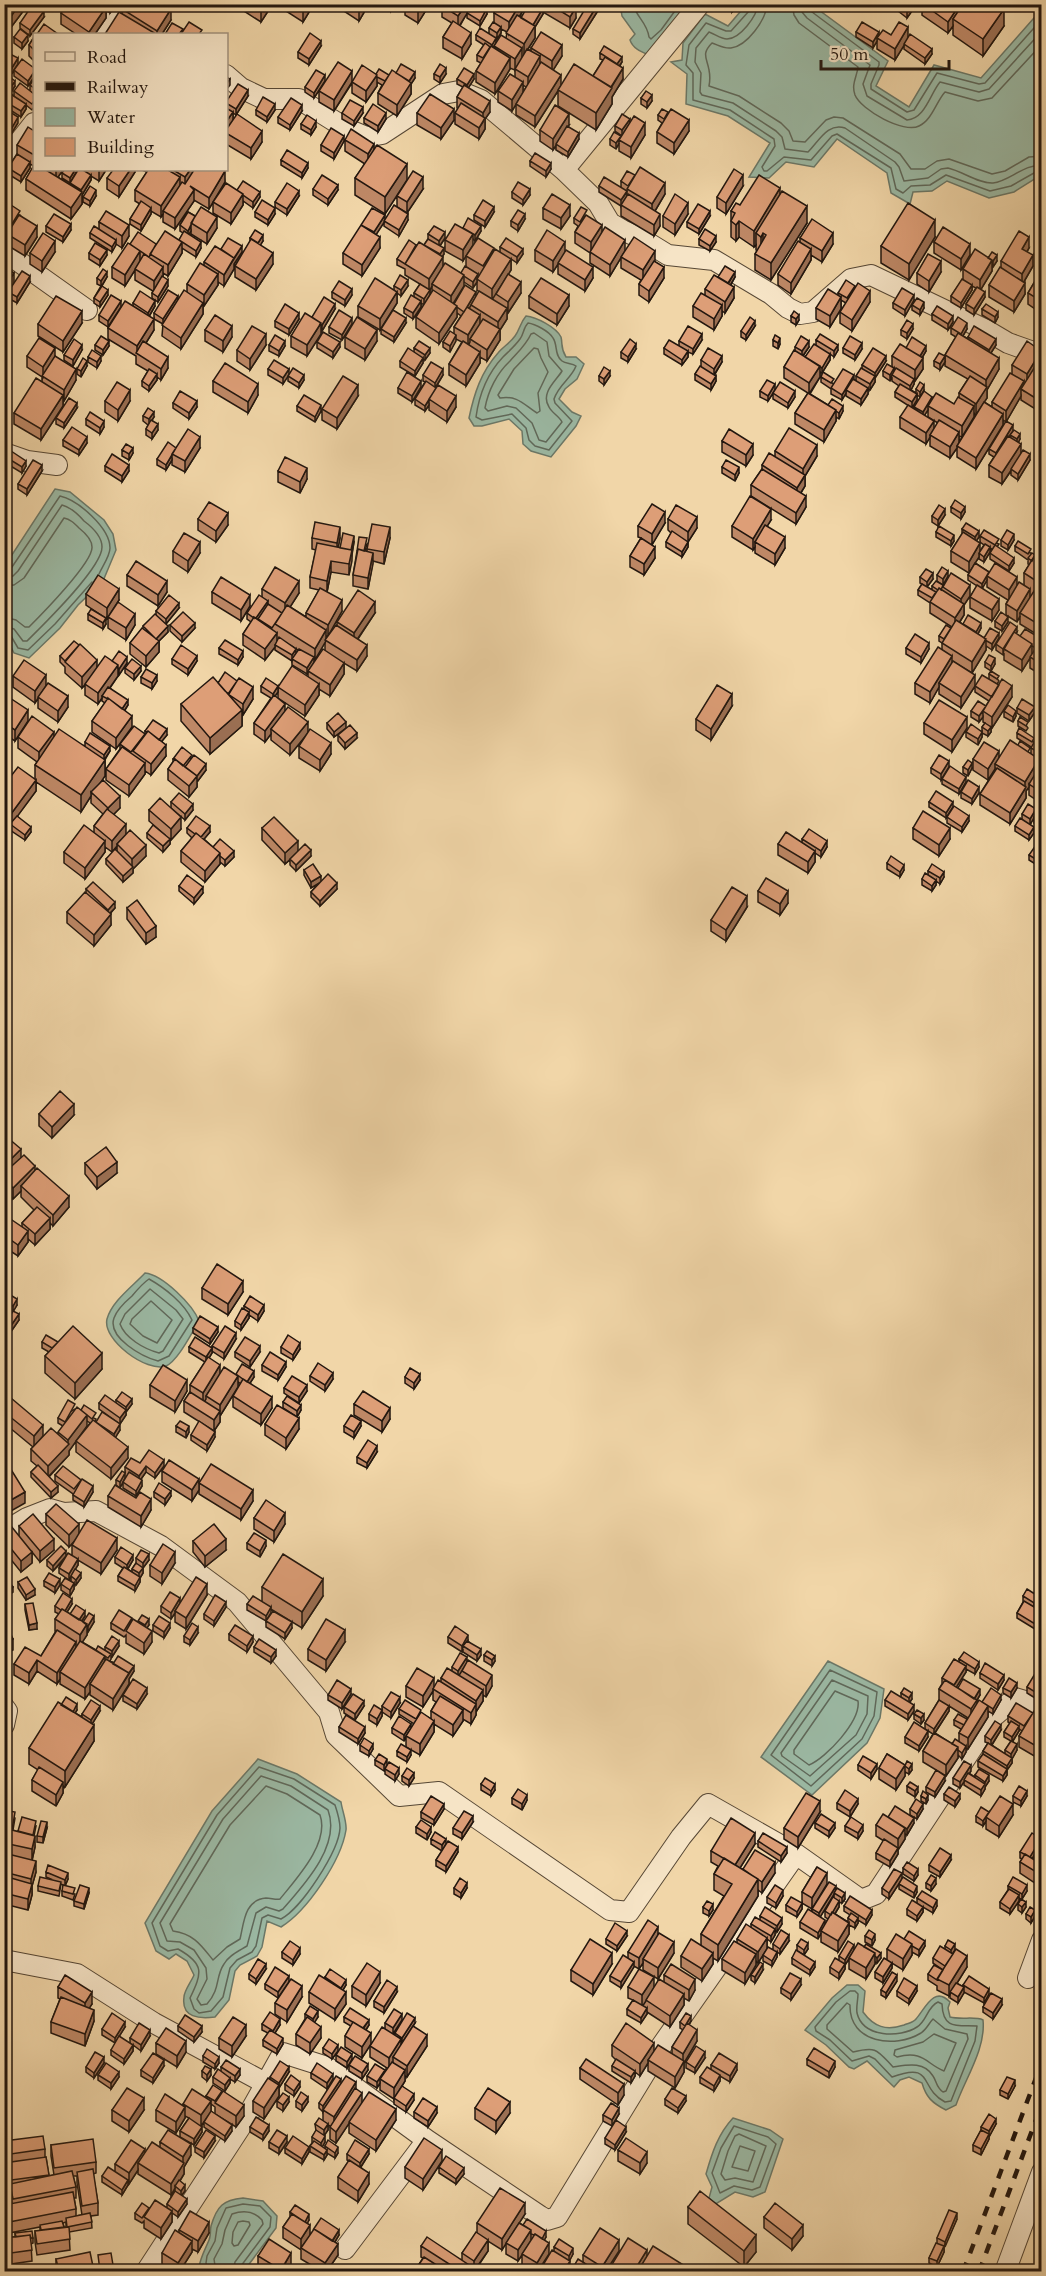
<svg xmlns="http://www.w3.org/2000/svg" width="1046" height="2276" font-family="Cardo,serif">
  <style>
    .water { fill: #9bb9a4; stroke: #6b7868; stroke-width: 1.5 }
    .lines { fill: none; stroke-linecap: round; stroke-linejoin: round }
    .shore { stroke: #5f685a; stroke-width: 1.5 }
    .minor-casing { stroke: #564735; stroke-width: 22 }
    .minor { stroke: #f6e4c6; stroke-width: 20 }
    .rail { stroke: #23170f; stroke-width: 4.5; stroke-dasharray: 10 10; stroke-linecap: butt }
    .wall { fill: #be8866; stroke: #23170f; stroke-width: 1.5; fill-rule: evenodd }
    .shaded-wall { fill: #9b6f53; stroke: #23170f; stroke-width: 1.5 }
    .building { fill: #dd9e77; stroke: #23170f; stroke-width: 1.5 }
  </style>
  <rect width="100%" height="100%" fill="#f1d6a8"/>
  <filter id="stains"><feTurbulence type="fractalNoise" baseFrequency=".00333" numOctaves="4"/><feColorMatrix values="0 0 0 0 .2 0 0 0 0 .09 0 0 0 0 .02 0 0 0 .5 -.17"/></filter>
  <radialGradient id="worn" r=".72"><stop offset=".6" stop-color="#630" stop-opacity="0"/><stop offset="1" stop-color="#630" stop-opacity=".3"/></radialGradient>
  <path class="water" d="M620,4H693L651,56C642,52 633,49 630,40L635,34L622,16Z
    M746,5H812L888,61L876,86L909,107L934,65L981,78L1041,10V180L1036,178L1014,192L989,198L947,181L932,191L913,192L910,204L891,193L887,173L837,139L814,167L786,162L769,178L749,177L770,143L728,116L686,104L687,74L671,62L682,60L683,43L705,14L728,26Z
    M526,316C536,317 556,327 561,337C563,345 560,347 566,357H576L584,364L577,379L565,389L559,399L572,412L581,416L576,426L551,457L531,451L523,444L522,431L509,419L482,426H474L469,418C474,394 481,372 498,353C503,347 510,343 515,336C520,329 520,323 526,316Z
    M55,489L70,492L104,520L113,534L116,550L103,581L78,605L60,628L29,658L14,653L5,635L4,567Z
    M145,1273C163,1275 193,1305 199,1321C192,1332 178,1361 166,1366C147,1373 102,1340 107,1319C112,1301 133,1286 145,1273Z
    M828,1661L884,1689L880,1718L867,1743L812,1795L761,1757Z
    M258,1759L297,1774L341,1802C342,1810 347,1822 346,1830C341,1861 307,1911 281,1927L267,1921L262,1947L257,1956L240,1965L235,1971L229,2000L215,2017C200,2019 181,2018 184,1997C184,1991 191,1982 194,1975L187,1961L176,1954L169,1959L156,1951L145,1923L212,1811Z
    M847,1985H858L865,1991L863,2012C874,2027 886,2031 904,2025C908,2023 913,2023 916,2019C925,2009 934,1985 950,2002L948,2008L950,2017C961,2020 976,2016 983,2020C986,2049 965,2079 956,2105L946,2110C932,2103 926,2097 922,2083L909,2077L900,2080L894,2087L867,2061L854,2069L849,2067L826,2045L805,2030L832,1998Z
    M733,2118L770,2130L783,2139L765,2192L753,2197L735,2192L714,2205L709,2198L712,2187L706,2174C712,2153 718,2134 733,2118Z
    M243,2198L263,2201L277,2216L276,2228L244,2271H206L199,2267C201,2256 205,2250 209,2240C211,2236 210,2231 211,2226C217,2206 223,2200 243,2198Z"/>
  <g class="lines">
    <path class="shore" d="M633,4C636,17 647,22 649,37L651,39L661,30L680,4
      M750,4L749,11L731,31H726L706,23L689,45L686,65L693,73V100L730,110L774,139L775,146L762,167L764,171H767L784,157L811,160L832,136L837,134L891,168L896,189L903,193L911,186L930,185L946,175L990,191L1011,186L1034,173L1042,174
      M758,4C757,16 740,39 727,39C721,39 715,34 709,32L696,48L695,62L701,73L700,92L702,95L733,103L776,131L782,137L785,149L808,152C819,141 828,122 845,128L895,162L899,167L904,181L928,178L941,169L948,168C962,171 979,184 993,183C1010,181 1025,163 1042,166
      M767,4C766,20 747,46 731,48C724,49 718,45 712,43C701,54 707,58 709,70C710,75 710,81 709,86L739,96L781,123L789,131L793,141L805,142L826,120L834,117L843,118L900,154L911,169H925L937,161L949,159L992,174L1005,171L1029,157L1042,156
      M792,4L794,15L799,23L858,67C857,77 851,84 855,95C861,110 904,134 919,126C932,120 936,102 945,92L978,101L992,98L1042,44
      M801,4L802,12L807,18L870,65L863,84L867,96L907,120C925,119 930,94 940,82L979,92L989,89L1042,31
      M809,4L812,12L879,62V65L871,84V89L907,112L914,110L937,73L979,84L985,83L1042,19
      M528,323C535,324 549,331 553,338C558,345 554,355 562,361C566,364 572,363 576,366C571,379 559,384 554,399L555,403L572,421L549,450L535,446L529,440L526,428L512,414L482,420L476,417C479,395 487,374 503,357C509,351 515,346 520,339C524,334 523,328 528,323Z
      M534,333L547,342L549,356L562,371C556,381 540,393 549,407C552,413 559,416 562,422L546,442L539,440L532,423L516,408L507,406L488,411L485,408C488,391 497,373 510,361C518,352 526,345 531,334Z
      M534,348L538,349L541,358L548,372L538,393L540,411L537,413C524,405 518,395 500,398L498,395L514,369Z
      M4,570L12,567L60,496C78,500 110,528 110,548C110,556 102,567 99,574
      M4,577L13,576L18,571L62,505C70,507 78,514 84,521C92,527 102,536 102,547C102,568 43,625 27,641H23L14,629L4,626
      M4,586L14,585L24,578L64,518C70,519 74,523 79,528C84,532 92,539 92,547C93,562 42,614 29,627H25L16,620L4,617
      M4,634L11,636L18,648L28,650L55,624L92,582
      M149,1279C165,1288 184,1303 192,1320L169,1356L158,1361C143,1357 107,1338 114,1318C117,1309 125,1302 132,1296C137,1290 143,1283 149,1279Z
      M150,1289L176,1310L183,1319L163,1351L159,1353C144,1349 125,1338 120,1324L125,1314Z
      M151,1301L172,1320L157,1343L143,1336L130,1324L132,1319Z
      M830,1670L877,1692L874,1716L862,1739L811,1786L771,1755Z
      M832,1680L868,1696L867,1714L856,1735L810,1776L782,1756L781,1753Z
      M835,1691L858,1701C861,1721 826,1758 809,1765L794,1754V1750Z
      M259,1767L294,1779L335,1805C337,1811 340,1821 340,1828C339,1851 301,1909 281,1919L268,1915L262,1918L256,1946L252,1952L237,1960L230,1968L223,1997L211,2011L199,2013L194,2009L190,1998C202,1973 205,1964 178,1949L168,1951L160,1946L152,1923L217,1815Z
      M261,1776L291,1786L328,1810C341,1845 305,1884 283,1909L279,1911L266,1907L256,1913L247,1946C239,1951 229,1955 224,1964C215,1977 221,1988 207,2004L201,2005L197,1999L207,1979L206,1968L194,1950L180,1942L167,1941L160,1923L223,1819Z
      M266,1786L287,1794L320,1815C330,1843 296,1879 280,1899C276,1900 271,1898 266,1898C244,1900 244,1923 240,1939L227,1947L213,1960C201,1945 194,1934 173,1931L170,1924L230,1825Z
      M850,1991H855L858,1994C858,2000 856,2007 857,2013C863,2038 900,2038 917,2027C927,2021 927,2007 938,2002L942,2004C943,2030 957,2025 977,2026L975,2041L951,2101L945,2102C918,2088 935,2061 892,2077L875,2059L869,2056L852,2061L830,2040L816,2031L815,2027L836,2002Z
      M847,2003L850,2005C849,2043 895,2049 921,2033C927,2029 929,2023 933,2019L945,2029L967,2034L968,2039L946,2091L943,2092C936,2087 937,2082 933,2076C924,2061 907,2065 893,2067C877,2050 877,2046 853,2052L827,2029V2025Z
      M934,2034L956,2043L944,2071C926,2064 924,2050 897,2057L894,2055L895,2050L923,2042Z
      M734,2126L768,2137L776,2144L760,2187L752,2190L734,2186L720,2193L712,2173L721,2148Z
      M739,2134L766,2146L753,2182L735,2178L725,2180L721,2174L728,2151L735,2136Z
      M740,2146L755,2151L748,2171L732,2167Z
      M243,2221L249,2222L250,2225L238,2245L234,2246L232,2243L233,2232L238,2222Z
      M209,2272L206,2263L207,2256L215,2241L217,2228L226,2208L243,2204L260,2206L271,2217L270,2227L241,2266L240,2272
      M216,2272L214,2259L222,2244L225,2230L232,2214C243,2210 254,2211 262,2220L263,2224L235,2262L233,2272"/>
    <g class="minor-casing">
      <path id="minor" d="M103,34L127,4
        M226,75L241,88L264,99H299L347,129L366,137L382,134L443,94L459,91L481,100L564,170L598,203L610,223L622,230L642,239L668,255L714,260L771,294L788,308L800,314L813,312L851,279L871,275L986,330L1008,343L1042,355
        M4,161L34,123
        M564,170L700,4
        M4,251L87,310
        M4,453L27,461L57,465
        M4,1532L27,1518L50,1509L64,1513L96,1511L161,1546L237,1602L329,1712L336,1735L399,1796L439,1792L610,1910L629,1912L681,1837L708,1804L796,1854L861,1900L876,1894L992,1718L1015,1698L1042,1706
        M4,1707L7,1711L4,1725
        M4,1960L77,1974L154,2023L265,2083
        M1028,1978L1042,1940
        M427,2140L540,2216L547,2220L557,2217L662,2045L796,1854
        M146,2272L247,2117L283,2053L327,2067L427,2140L345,2249
        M1005,2272L1042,2172"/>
    </g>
    <use href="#minor" class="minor"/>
    <path class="rail" d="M963,2272L1042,2062
      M979,2272L1042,2104"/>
  </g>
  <path class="wall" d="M4,4H24V10L6,34L4,33Z
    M67,4H116L110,13L106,10V18L95,34H76L61,24V13Z
    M233,4H272V5L261,22Z
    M275,4H314L303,22Z
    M333,4H369L359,21Z
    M381,4H395L391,11Z
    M405,4H430L418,23L405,15Z
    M484,4H572L576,18L570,28L543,12V14L535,27V38L528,49L531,51V48L562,56L553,70L561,85L593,76L603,60L600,59V53L622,62L620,66L623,79L612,97V104L596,130L558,106V91L535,127L516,115V104L512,111L498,102V91L515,77V70L510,68V69L495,94L476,82V71L481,63L477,61V55L484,45L476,40V35L489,33V28L494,23V13L495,11ZM522,7L526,10L521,18L520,17L522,12ZM501,29L507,32L506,38L494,46V48H493L496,38L497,39L501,33ZM523,85L526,87L523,93Z
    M599,4V9L580,39L573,34V29Z
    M719,4H737L732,12Z
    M889,4H914V8L907,18Z
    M922,4L1004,26L983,56L953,35V26L948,33L922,15Z
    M442,6L487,14L480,26L467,18V13L460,26L471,44L462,59L443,48V37L452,23L442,17Z
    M122,9L171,20L162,34H105L122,13Z
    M44,17L30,36L20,28V23Z
    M856,32L879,36L891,35L908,37L932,54L925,64L904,49V45L895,60L877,49V41L873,48L856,37Z
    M14,37L28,41L22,49L14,43Z
    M34,37V61L29,56V45Z
    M321,46L309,65L298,58V52Z
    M4,62L34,68L28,86L14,76V71L10,76L4,73Z
    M4,73L15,86L10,94L14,96V91L30,90V85L34,79V107L32,110L26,105V109L21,117L4,106V101L8,95L4,92Z
    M396,73L415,78L411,84V94L397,116L378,104V93L382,85L377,82V86L366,102L352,93V83L334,111L319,102V91L376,74L389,75Z
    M434,74H446L440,83L434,79Z
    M457,79H474L468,88L490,112L485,119V129L479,139L455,124V113L458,109L457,108V97L463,87L457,84Z
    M325,81L314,98L305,92V87Z
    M248,96L236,115L233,113V120L262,142L251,159L226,144V102Z
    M641,98L652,101L647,108L641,104Z
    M256,110H275L267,122L256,115Z
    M302,111L290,130L278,123V117Z
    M342,113H363L354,126L342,119Z
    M417,113L454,120L441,139L417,125Z
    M658,115H668L689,131L674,154L657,143V132L662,123L658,120Z
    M364,118L386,119L378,132L364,123Z
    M630,123L645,135L631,158L619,151V143L616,149L610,145V139L621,138L622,136L615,131V126Z
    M301,124L316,127L311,135L301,129Z
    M569,125L568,126L579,139L568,157L556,150V146L553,150L540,141V130Z
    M34,131V170H63L58,177L70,185V183L62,178V173L77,170V171L78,170H106L99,181L91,176V180L82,195V204L71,219L26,190V179L34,166L30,164V168L21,182L8,174V168L17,154V145Z
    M345,140L374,148L407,180L385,214L355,195V178L365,164L345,151Z
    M344,141L334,159L321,151V145Z
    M281,160L308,168L302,178L281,165Z
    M530,161L551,169L546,177L530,166Z
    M135,170V172L119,197L107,189V178Z
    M142,170H223L225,182L209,209L194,200V201L175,229L163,222V214L161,217L151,211V214L141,231L130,224V219L140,204L135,201V190L147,172Z
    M621,181L665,194L655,211L660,226L654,236L621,216V206L599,192V186L621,187Z
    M743,186L726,214L717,208V197Z
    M313,189L338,190L328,205L313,195Z
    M423,189L407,213L397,207V196Z
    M237,190L260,197L253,208L243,201V205L231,224L213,213V202Z
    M512,192L530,195L523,205L512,198Z
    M780,194L807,223L771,280L755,270V254L757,251L756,250V245L754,247L739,237L736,241L731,237V211L740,205Z
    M96,196L90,206L83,202V197Z
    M299,196L287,215L275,207V202Z
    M543,208L570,216L561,229L543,219Z
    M188,212L217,228L207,244L191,234V231L189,234L201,248L196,257L182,248V253L168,276L163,273V277L168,286L158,302L152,298V293L153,291L135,280V270L125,286L112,278V267L130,244H156L179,240L183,233L180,231V225Z
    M255,212L275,214L268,225L255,217Z
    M494,212L485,227L474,220V215Z
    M688,214L675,235L663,227V216Z
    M4,215H20L37,237L25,256L7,245V234L11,229L4,225Z
    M587,216L602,233L625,251L610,276L590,263V253L575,243V232L578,226L574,223V218Z
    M710,216L699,234L687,227V222Z
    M525,219L518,231L511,226V221Z
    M385,220H408L399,236L384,226V222L376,234L380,248L362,276L343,264V253Z
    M99,222L129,236L122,248L116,244L112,252L90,238V233L99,229Z
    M46,226L71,230L63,242L46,232Z
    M463,228L481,231L475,241L473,239L463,261L445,251V240Z
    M428,234L445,238L440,246L444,254L442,257L443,266L461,273L466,266V256L494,251L500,252V247L523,254L517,263L511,259V270L502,284L521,293L508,313L507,312V319L500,330V340L487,361L480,357V363L466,386L449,375V364L462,342L456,339L450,352L443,347V342L454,334V327L461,316L457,313V317L439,344L416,328V317L432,292V286L430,290V295L424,305L421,303V307L413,319L404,313V308L414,297V293L420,284L405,275V269L397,265V259L416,245H424L428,239ZM464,282L473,288L477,282V290L479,292L476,296L454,304Z
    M935,237L909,280L881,263V246Z
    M250,238L263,241L260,245L273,264L256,290L235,277V266L250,242Z
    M800,238L833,244L822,262L811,255V260L791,294L778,285V274L800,243Z
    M699,239L716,242L710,251L699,245Z
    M934,242L970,255L961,270L934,253Z
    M1029,248L1027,252L1033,266L1024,282L1025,294L1014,312L989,297V285L1001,268V261Z
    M221,249L242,252L234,264V269L224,286L218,282V285L204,306H203V314L181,349L162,336L163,324L154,319V313L178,300L187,292V284L204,266V262Z
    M535,250L565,252L593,278L585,291L558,274V264L553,272L535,261Z
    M55,252L42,272L30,264V253Z
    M89,253L107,255L100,266L89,259Z
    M621,257L655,262L664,278L649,302L639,295V284L641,280L621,268Z
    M988,258L997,261L993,267H992V271L981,289L985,297L974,315L966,310V304L976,288L972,286V290L961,308L951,302V296L963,279V269Z
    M4,267L14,284L30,282L17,303L8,298V292L4,299Z
    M1041,271V313L1028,304V293Z
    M941,272L929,292L917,284V273Z
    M107,277L102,286L108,295L100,307L94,303V298L101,286L97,284V278Z
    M718,277H735L731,285L734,298L725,313L722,311V316L714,330L693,317V306L705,295V289Z
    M394,286H408L401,296L397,293V303L380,330L358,317V306L394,290Z
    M855,289L870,302L852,331L840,323V312L846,303L841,300V309L830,327L816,319V308L838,296V293Z
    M332,292L352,295L345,306L332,298Z
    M529,296L569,306L557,325L529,308Z
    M914,300L905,316L893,308V303Z
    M133,303L155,306L149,317L154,330L146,343L168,368L161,380L157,377V380L149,391L142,386V381L148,371L136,364V356L108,339V328L133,306Z
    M912,305L924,308L920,315L912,310Z
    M121,307L108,327L99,321V315Z
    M335,309L322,331L321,330V334L307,356L291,347V336L312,317Z
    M982,309L998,317L995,323L982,315Z
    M932,314L953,322L948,330L932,320Z
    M791,316L799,320L796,325L791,322Z
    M299,319L289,335L275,327V321Z
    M82,323L63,352L38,336V324Z
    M406,323L394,342L381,334V329Z
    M352,324L342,340L329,333V327Z
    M755,326L746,340L741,337V331Z
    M951,328L967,329L963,336L968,339V337L996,345L991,353L999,369L987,390V398L984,402L992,407V402L1012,374V365L1041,350L1040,412L1021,400V396L1006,422L1003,420V425L976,469L957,457V448L950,458L930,446V437L926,444L900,428V417L914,409V407L932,397L954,404L959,397V393L968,379L945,366V355L956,337L951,334ZM928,410V417L938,423L934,430L924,415ZM974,413L976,415L959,442V436L962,437L974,417Z
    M913,329L907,339L901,335V330Z
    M205,330L232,337L223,352L205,341Z
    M345,337L377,341L365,360L345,348Z
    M702,340L693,354L688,352V357L682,365L664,354V348L679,346V341Z
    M773,340L780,344L778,349L773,346Z
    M816,340L838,350L834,357L830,354V360L822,373L820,372V377L810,394L828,405L843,411L839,419L836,417V421L824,442L795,424V413L808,393L784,378V367L795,350V347H809L803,356L805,357L816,345Z
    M317,342L340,347L333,358L317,348Z
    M95,345L109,346L103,355L95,350Z
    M266,345L250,370L237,361V350Z
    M269,345L285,346L279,356L269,351Z
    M414,348L430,353L425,360L423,359V363L415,376L400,367V361L414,352Z
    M843,348L862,349L855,360L843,353Z
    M906,348L926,351L922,358L923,369L915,381L914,380V384L911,390L916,393V389L924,390L920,397L917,395V400L912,408L895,397V392L899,386L892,381V377L890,381L883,376V371H894L896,369L892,367V356Z
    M636,349L628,362L621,358V352Z
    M82,350L73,366L64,360V355Z
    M27,356H55L76,380L64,401L63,400V406L41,440L14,424V413L42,382V377L27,367Z
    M88,357L101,361L97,368L88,362Z
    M701,360L722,362L715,374L716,381L711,390L695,380V374L701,366Z
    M886,361L875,378V382L870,390L868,389V394L861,405L846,396V393L842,400L831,394V389L821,382V377L834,384L854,380L856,381V376L862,368V365Z
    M934,361L945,362L940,370L934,366Z
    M87,366L81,377L77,374V369Z
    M268,369H289L283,384L268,375Z
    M423,375H443L436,387L456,407L447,422L429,410V405L425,411L415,405V399L425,382L423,381Z
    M288,376L304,380L299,388L288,381Z
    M599,376H610L604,385L599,381Z
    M213,381L258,395L248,413L213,392Z
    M421,387L412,402L398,393V388Z
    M775,390L795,397L788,408L773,399V393L768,401L760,397V391Z
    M358,396L337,429L322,420V409Z
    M105,401H130L118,421L105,412Z
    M173,403L197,407L189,419L173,408Z
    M297,406L321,411L315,422L297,411Z
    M77,408L64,428L56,424V418Z
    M143,416L154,417L152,420L158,430L152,439L146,435V429L148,425L143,421Z
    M86,419L104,427L100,434L86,425Z
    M1010,435L1020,439L1018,443L1021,454L1030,460L1018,480L1011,475V471L1002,484L989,477V465L994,457L989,454V449L1009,437L1010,438Z
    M63,440L87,443L79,455L63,446Z
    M722,441L753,455L746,466L722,452Z
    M176,448H200L185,472L172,465V460L166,470L157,465V459Z
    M122,450L133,453L129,460L122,456Z
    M775,451L817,456L805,476V486L801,493L806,507L796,524L751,496V485L762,469V465L775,456Z
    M4,454L26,466L22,473L4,462Z
    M105,466L129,471L122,482L105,471Z
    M722,467L739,473L735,481L722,473Z
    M42,471L27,495L18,489V484Z
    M278,471L307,479L300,493L278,482Z
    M951,507L965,512L961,519L951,512Z
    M945,515L938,526L932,522V516Z
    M198,519L228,525L216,542L198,530Z
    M668,519L697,528L688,542V547L682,557L666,547V542L671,533L668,530Z
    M771,520L767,526L785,548L775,565L755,553V547L753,550L732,537V526Z
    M665,523L652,544L655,558L644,575L630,567V556L641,538L638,537V526Z
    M962,529L979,537L976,541L980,551L984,545L980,542V536L999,544L997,547L1014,563L1009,571L990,559V553L992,549L990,548V552L984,562L979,559V557L975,563L989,572L1017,586L1024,585V573L1029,565L1028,564V559V560L1015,551V546L1035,555L1041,545V637L1020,624V616L1017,622L1006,615V604L1008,600L987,587V580L982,588L999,610L992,621L970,608V597L977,586L968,580V575L969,573L951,562V551L962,534Z
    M936,532L954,541L951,546L936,537Z
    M312,538H340L338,547L340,548L354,542L349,575L331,572L327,592L342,611L328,636H326V639L337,625V622L375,613L358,639L367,656L357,671L344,663V674L330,696L319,689V695L305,716L278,698V687L308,677V672L307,674L292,665V660V661L275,650V647L265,660L243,645V634L251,622L247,619V613L262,597V589L299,593L290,607L306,617V613L319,590L310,588V577L316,550L312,549ZM325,642V651L314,663V659L315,660ZM290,645L298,650L296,654Z
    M390,538L384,564L373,561L368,589L353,586V575L357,551L367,544L365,551H367V549Z
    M1001,540H1014L1008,550L1001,546Z
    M173,551L200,553L188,572L173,562Z
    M127,575L167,592L158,606L127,586Z
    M937,575L948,576L943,585L937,581Z
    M920,577L933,579L927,587L932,590V586L943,585L970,596L964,605V615L960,622L963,625L981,628L978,634L984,638H999L992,650L986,646V650L972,673L952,661V662L975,686L961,708L939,694V687L930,703L915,694V683L942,649V643L939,641V636L952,627L930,613V603L918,595V590L922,584L920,583Z
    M212,592L250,606L241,621L212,603Z
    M86,594L119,600L107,619L86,605Z
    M179,608L166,624L168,632L159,641V652L146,667L130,654V643L143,628V626L156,615V611Z
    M88,614L106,624L103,629L88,620Z
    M108,617L135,625L126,640L108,628Z
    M995,621L1008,622L1002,631L995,627Z
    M170,625L195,628L182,642L170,631Z
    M1017,632L1016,634L1020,636L1040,641L1041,640V675L1030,668V658L1022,671L1004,660V653L1003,655L996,650V644Z
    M219,648L243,657L238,665L219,654Z
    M906,648L929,649L921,663L906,654Z
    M60,656L97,667L112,661L127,663L119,675L118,674V676L110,688L128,705L125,710L132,727L116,749L92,732V721L105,703L102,701V698L98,704L85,695V685L82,688L65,673V667L60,662Z
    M172,659L197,661L188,675L172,664Z
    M985,662L995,664L991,671L999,681L997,684L1012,697L992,728L991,727V732L988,736L982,733V737L978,745L966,737V732L982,731V727L985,723L983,722V717L979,722L971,717V711L986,706L989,701L975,692V686L989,679V674L991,671L985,667Z
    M125,668L141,671L134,680L125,673Z
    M13,676L46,685L68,707L58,722L38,708V698L35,703L13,687Z
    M141,677L157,681L152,689L141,683Z
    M218,683L253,699L243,715L242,714V726L210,754L181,721V704Z
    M261,686L278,692L275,696L285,712L308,733L290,755L271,740V734L265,742L254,734V723L271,698L261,692Z
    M4,694L28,721L15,741L4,734Z
    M732,706L711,740L696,730V719Z
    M1017,708L1035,712L1029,721L1017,713Z
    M1004,711L1016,716L1013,722L1004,717Z
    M1020,717L1028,728L1026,731L1018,726V721Z
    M327,723L346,728L334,737L327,729Z
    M924,723L967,728L952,752L924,734Z
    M1041,730V766L1039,764V770L1038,772L1041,774V803L1029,795V787L1026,791V798L1010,824L980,805V794L995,770V769L988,780L973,770V759L1031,753V747L1017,738V733L1034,742Z
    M145,731L167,735L162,741L166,756L151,775L145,771V774L129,796L106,780V769L120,749V744L145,734Z
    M338,735L357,738L345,749L338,741Z
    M54,736L85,746V742L110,751L105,760V776L101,781L120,808L114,814L126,835L146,856L133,869V873L123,882L106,864V859L117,851V846L112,852L105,847V852L85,879L64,863V852L94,832V826L103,814L91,803V796L81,812L36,782V791L17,816L31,832L25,840L10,830V825L4,821V785L35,780V765L37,762L18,748V737Z
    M299,746L331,754L320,771L299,758Z
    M192,758L206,770L197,782V787L189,797L168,780V769L173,762V759Z
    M949,767L941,780L931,773V768Z
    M963,767L972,768L968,776L963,773Z
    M942,779L966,782L959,794L942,784Z
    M961,792L979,793L972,804L961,798Z
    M171,802L193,810L185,820L171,808Z
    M929,802L953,807L946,818L929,807Z
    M1041,806V843L1035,839V834L1040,826L1034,823V817L1030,825L1034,833L1029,840L1015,831V826L1022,819V814H1036Z
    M149,810L181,829L171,840L170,839V844L163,852L147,838V833L164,834L149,821Z
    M947,817L969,821L962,832L947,823Z
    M187,828L210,832L204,839L213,847L234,857L225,866L220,862V864L205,882L181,862V851L192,838L187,833Z
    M262,828L298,851L311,856L296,871L290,865V860L285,864L262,840Z
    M913,828L950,839L939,856L913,839Z
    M802,839L827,847L821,857L815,853V862L808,873L778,855V844L802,843Z
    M1041,848L1040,867L1029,860V855Z
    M887,863L904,870L900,877L887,869Z
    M304,870L321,881L337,889L320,906L311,897V892L319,883L311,888L304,875Z
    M928,871L944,877L940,884L936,881V885L932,891L922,885V879L928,875Z
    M179,886L203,893L194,904L179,891Z
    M86,889L115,908L110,914L111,925L94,946L67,923V912L86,893Z
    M758,891L788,903L780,915L758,902Z
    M747,907L726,941L711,931V920Z
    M127,908L156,937L146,944L127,919Z
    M39,1114L74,1115L52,1138L39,1126Z
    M4,1132L21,1158L35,1170L69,1207L53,1226L50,1223V1229L35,1245L28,1239V1242L18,1256L4,1247V1230L22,1227V1223L34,1210L21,1197V1191L13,1199L4,1190Z
    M85,1163L117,1173L97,1189L85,1174Z
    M202,1288L243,1292L228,1315L202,1299Z
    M4,1291L17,1305L13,1311L19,1320L10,1333L5,1329V1324L12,1311L4,1306Z
    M244,1306L264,1311L258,1321L249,1315V1318L241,1330L235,1326V1321L244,1309Z
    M193,1328L218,1332L210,1344L193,1333Z
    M236,1339L224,1359L212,1351V1346Z
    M42,1342H58L102,1369L75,1399L45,1373V1356L49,1352L42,1348Z
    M189,1347L212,1353L209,1358L220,1373L254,1377L250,1383L272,1408L261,1425L233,1407V1396L241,1384L238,1382V1387L220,1416V1422L214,1431L184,1412V1401L190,1392V1385L205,1362L189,1352Z
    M281,1347L300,1349L293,1360L281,1353Z
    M235,1352H260L250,1367L235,1357Z
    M262,1365L286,1367L278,1380L262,1371Z
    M310,1376L333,1379L325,1391L310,1381Z
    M405,1377L420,1380L414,1389L405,1383Z
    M150,1385L187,1391L175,1412L150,1397Z
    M284,1388L307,1391L299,1403L284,1393Z
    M116,1400L132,1404L126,1412V1415L120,1424L99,1409V1403H116Z
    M283,1402L301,1410L297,1417L283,1408Z
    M354,1404L390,1419L382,1432L354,1415Z
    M4,1406L43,1436L58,1433L63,1426L58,1423V1418L75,1409L96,1419L95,1421L120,1430L115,1437L128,1458L111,1479L76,1452V1441L69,1451V1455L49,1477L58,1492L51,1498L31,1477V1472L37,1466L31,1461V1449L33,1447L4,1423ZM87,1421L90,1423L76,1441Z
    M265,1424L299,1429L286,1449L265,1435Z
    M176,1426L189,1432L186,1438L176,1432Z
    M344,1426H361L354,1438L344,1432Z
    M191,1435L215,1437L207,1451L191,1440Z
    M377,1452L367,1468L357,1463V1457Z
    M140,1463L164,1466L155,1478L146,1472L141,1479L142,1486L136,1496L123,1488V1482L120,1488L116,1485V1480L125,1473V1467Z
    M162,1471L199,1490L192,1501L162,1482Z
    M55,1475L93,1492L84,1507L73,1500V1494L55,1481Z
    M199,1483L253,1501L241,1520L199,1494Z
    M154,1492L171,1496L165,1505L154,1497Z
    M108,1496L151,1510L141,1527L108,1507Z
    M46,1514L79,1534L117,1550L101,1574L78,1560V1565L75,1569L81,1578L76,1585L74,1584V1589L70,1596L61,1590V1584L71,1581V1577L69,1580L59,1573V1568L64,1560L53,1571L47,1566V1560L66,1555H72V1545L75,1540L69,1547L46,1525Z
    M254,1518L285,1524L274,1542L254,1529Z
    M19,1526L54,1550L40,1562L32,1552V1563L21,1572L4,1551V1532L19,1536Z
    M193,1541L226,1550L205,1567L193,1552Z
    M247,1543L266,1546L260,1557L247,1549Z
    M115,1557L133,1560L128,1569L132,1572V1569L136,1563V1558L149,1560L143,1568V1573L140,1578V1582L135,1591L118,1581V1576L123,1568L115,1563Z
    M175,1563L162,1584L150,1576V1565Z
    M1041,1568V1583L1040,1582V1571Z
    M44,1581L60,1585L55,1593L44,1586Z
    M18,1582L35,1595L26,1600L18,1588Z
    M262,1587L323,1596L302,1628L271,1609L266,1621L247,1610V1604L262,1601Z
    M207,1595L186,1629L175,1622V1613L171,1619L161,1612V1606Z
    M1023,1596L1038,1602L1035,1607L1041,1611L1035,1629L1017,1618V1613L1023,1602Z
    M25,1604L37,1629L29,1630L25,1610Z
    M72,1604L67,1612L70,1614L85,1616L82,1621L83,1622H94L88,1632L87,1631V1635L82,1642L96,1650H105V1647L119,1646L112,1657L111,1656V1659L110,1661L134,1671L129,1679V1684L113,1710L90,1695V1692L85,1699L60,1684V1679L57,1684L37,1671L29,1684L14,1675V1664L41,1656L56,1631H55V1619L59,1614L55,1612V1606Z
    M226,1607L214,1626L204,1619V1614Z
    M132,1621L149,1625L147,1627L152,1642L144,1654L126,1643V1635L124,1637L111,1629V1623Z
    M266,1621L292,1628L285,1639L266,1627Z
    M153,1625L170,1628L164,1638L153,1631Z
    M198,1633L190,1645L184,1642V1636Z
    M229,1634L253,1642L247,1652L229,1640Z
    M448,1637L468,1640V1641L481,1655L477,1661L463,1652V1649L462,1652L448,1643Z
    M345,1642L326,1671L308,1660V1649Z
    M254,1647L276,1656L271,1663L254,1652Z
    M484,1655L495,1661L492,1666L484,1661Z
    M959,1659L979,1667L975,1674L966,1669V1672L956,1687L980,1695L977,1700V1704L982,1702L1001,1700L993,1714L988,1711V1717L968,1749L966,1748V1752L962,1759L958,1755V1758L946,1776L923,1762V1751L933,1734L925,1729V1723L939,1700V1689L942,1684V1678L959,1662ZM949,1706L968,1718L967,1719L954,1720V1725L961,1729L959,1733V1742L952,1744L935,1733L949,1711Z
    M467,1663L492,1686L486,1697L483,1695V1701L476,1712V1715L471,1724L463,1719V1721L453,1736L434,1724V1732L420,1755L406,1747V1737L404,1741L392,1733V1728H411L414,1724L399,1714V1709L421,1713L431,1719V1711L436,1702L433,1700V1691L423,1707L406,1697V1686L434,1687L441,1681V1678L452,1670V1667Z
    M1041,1668L1035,1698L1027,1693V1687Z
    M980,1673L1004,1680L998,1690L980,1678Z
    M1003,1688H1017L1011,1698L1003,1693Z
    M901,1693L912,1699L910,1702L914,1711L908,1720L885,1706V1700L901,1697Z
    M147,1694L137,1709L123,1701V1695Z
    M351,1694L342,1709L328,1700V1695Z
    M400,1703L391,1718L382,1712V1716L377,1725L369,1720V1714L382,1710V1706Z
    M61,1705L77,1710L75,1713L82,1717V1714L100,1711L92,1724L94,1741L65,1787L63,1786V1793L56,1806L32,1791V1780L38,1770L29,1764V1748Z
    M364,1706L355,1720L344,1713V1707Z
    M1033,1713L1041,1716L1036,1757L1019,1747V1736L1022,1731L1019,1729V1731L1013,1741L1017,1750L1012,1759V1763L1007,1770V1775L1003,1781L978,1767V1761L983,1754V1751L988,1743L985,1742V1736L1001,1730L992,1745L1005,1754V1750L1011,1741L1004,1737V1732L1010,1723L1008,1722V1716Z
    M914,1714L924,1720L921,1724L914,1719Z
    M339,1727L365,1733L358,1744L339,1732Z
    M905,1737H928L919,1751L905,1743Z
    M360,1745L373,1749L369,1756L360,1751Z
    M397,1751L411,1755L407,1762L397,1756Z
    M887,1754L912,1770L909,1774L905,1772V1776L896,1790L879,1779V1768Z
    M375,1760L387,1765L399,1774L395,1781L385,1774V1769L384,1771L375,1765Z
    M858,1765L877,1769L871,1779L858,1770Z
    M971,1771L969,1773L975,1777V1775L989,1781L985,1787V1789L981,1796L964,1785V1781L960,1788L953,1784V1778Z
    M402,1776L414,1778L409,1786L402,1781Z
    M945,1781L935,1797L926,1792V1787Z
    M481,1784L495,1790L491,1796L481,1790Z
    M907,1786L918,1792L915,1797L907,1792Z
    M944,1794L960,1799L955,1807L944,1800Z
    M921,1796L928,1800L926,1804L921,1801Z
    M1013,1796H1027L1021,1806L1013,1802Z
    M512,1798L527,1800L522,1810L512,1804Z
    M837,1803L858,1804L850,1817L837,1809Z
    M444,1809L434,1825L421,1818V1812Z
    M910,1809H923L917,1819L910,1815Z
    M4,1810L15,1818L13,1830L18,1832L36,1826L34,1836L35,1847L32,1860L36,1872L32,1886V1895L28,1910L4,1904Z
    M820,1812L798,1848L784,1839V1828Z
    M989,1814L1013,1815L999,1837L986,1829V1821L983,1826L976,1822V1816Z
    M888,1817L914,1823L907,1835L905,1834V1839L898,1850V1854L890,1867L876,1859V1853L884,1841L876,1836V1825Z
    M473,1822L462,1839L453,1834V1828Z
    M815,1823L835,1828L829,1837L815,1828Z
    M845,1826L863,1831L858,1839L845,1831Z
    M416,1827L431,1832L427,1840L416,1833Z
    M47,1828L43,1843L37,1842V1836Z
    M431,1839L446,1844L458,1852L446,1872L436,1866V1860L442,1851L431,1844Z
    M758,1841L787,1853L781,1862L758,1847Z
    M755,1844L740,1868L743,1869L775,1873L762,1893L758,1890V1896L718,1961L713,1958V1964L702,1981L681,1967V1956L701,1945V1934L724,1896L714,1890V1874L718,1866L711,1862V1851Z
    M1041,1844L1033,1859L1041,1864V1887L1020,1873V1862L1022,1859L1020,1858V1852Z
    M951,1860L940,1877L929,1871V1865Z
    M817,1867L812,1909L802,1903V1909L797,1917L786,1911V1905L802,1903V1892Z
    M903,1868L918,1875L914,1881L903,1874Z
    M46,1872L68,1879L65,1886L61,1884L59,1896L38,1891V1886L51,1879L46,1877Z
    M902,1879L889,1899L882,1894V1888Z
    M926,1883L936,1884L931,1891L926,1888Z
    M899,1884L917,1892L914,1898L899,1889Z
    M1008,1886L1027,1891L1022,1899L1026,1907L1022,1913L1018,1910V1904L1021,1899L1019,1898V1901L1010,1914L1000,1908V1902L1008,1890Z
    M454,1888H467L461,1898L454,1894Z
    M62,1891L75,1894L73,1900L62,1896Z
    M836,1891L845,1899L842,1903L839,1902V1907L835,1914L848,1922V1918L850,1915L844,1911V1906L872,1915L866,1925L858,1920V1923L855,1928L849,1925V1934L838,1952L821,1942V1933L818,1939L800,1928V1922L812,1912V1909ZM834,1894V1898L825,1911V1917L828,1919L825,1924L820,1917Z
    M89,1893L84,1909L74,1906V1901Z
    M783,1896L776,1908L767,1903V1897Z
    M917,1898L937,1906L933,1913L923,1907V1912L917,1921L907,1915V1909L917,1903Z
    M703,1907L713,1910L709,1916L703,1913Z
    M1026,1914L1035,1916L1031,1923L1026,1919Z
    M760,1916L782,1924L777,1932L775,1930V1935L771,1942L767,1939V1949L758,1963L756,1961V1965L745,1984L722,1970V1959L737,1943V1939L751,1928V1924L760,1920Z
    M658,1934L674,1953L658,1979L643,1970V1963L639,1969L634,1966L621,1988L610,1981V1976L628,1959V1952Z
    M627,1936L617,1951L606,1944V1939Z
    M865,1936L875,1940L872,1946L865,1942Z
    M904,1939L925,1946L919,1956L912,1952V1955L903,1970L892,1963V1968L883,1983L875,1978V1972L887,1959V1949Z
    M789,1941L780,1954L777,1952V1957L772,1966L763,1961V1955L773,1949V1944Z
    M797,1945L808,1949L804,1955L797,1951Z
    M945,1946L955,1950L952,1954L967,1967L957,1983L963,1987V1985L989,1994L984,2003L964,1992L958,2003L950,1998V1994L949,1996L937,1990V1986L928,1980V1974L943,1970L933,1963V1958L945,1949Z
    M864,1947L881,1958L877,1963L875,1962V1964L866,1979L849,1969V1959L845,1965V1969L839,1979L830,1973V1967L839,1960V1956Z
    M282,1952L300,1954L293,1965L282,1958Z
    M792,1958L815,1967L810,1975L792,1964Z
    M612,1964L593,1995L571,1981V1970Z
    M266,1969L256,1984L249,1979V1974Z
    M763,1970L755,1983L751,1980V1975Z
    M664,1975L695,1990L689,2001L684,1998V2005L670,2027L647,2012V2014L641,2023L627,2015V2009L633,2000L628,1998V1987H654L664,1982Z
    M325,1977L346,1985L343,1990L346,2004L335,2020L309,2003V1992L325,1979Z
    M897,1981L886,1998L881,1995V1990Z
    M289,1982L278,1998L265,1989V1984Z
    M380,1983L366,2006L352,1997V1986Z
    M801,1985L791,2000L781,1993V1988Z
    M58,1987L92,2004L89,2008L94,2021L85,2046L51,2033V2022L60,1999L58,1998Z
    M897,1991H917L909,2004L897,1996Z
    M397,1992L384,2013L374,2007V2001Z
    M302,1997L287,2022L275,2014V2003Z
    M1002,2005L993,2019L983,2012V2007Z
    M305,2014L318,2017L314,2022L321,2038L310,2054L296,2045V2034L305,2019Z
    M344,2017L369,2025L366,2030L371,2044L362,2058L345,2047V2036L351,2026L344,2022Z
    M402,2020L393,2034L395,2035V2033L415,2023L413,2026L427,2046L407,2077L405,2076V2081L402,2086L414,2100L406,2112L394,2104V2099L380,2090V2083L377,2088L367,2082V2076L385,2072L387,2068L370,2057V2046L385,2028V2023Z
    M691,2021L689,2025L697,2041L684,2063V2072L675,2088L648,2071V2063L640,2076L635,2072V2076L631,2083L612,2071V2066L616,2060L612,2056V2045L654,2050L672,2054V2047L683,2030L680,2028V2022Z
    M262,2024L280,2025L275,2033L283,2044L277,2054L263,2046V2040L268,2033L262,2030Z
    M178,2026L202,2032L194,2042L178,2031Z
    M125,2027L115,2043L102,2035V2029Z
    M150,2036L141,2051L133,2045V2051L124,2064L111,2055V2050L130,2043V2038Z
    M246,2036L232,2057L219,2049V2038Z
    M156,2043L186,2052L177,2067L156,2054Z
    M323,2048L338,2051L332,2059L323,2053Z
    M336,2055L352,2059L347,2068L336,2061Z
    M203,2056L219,2063L215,2069L203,2062Z
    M705,2058L695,2073L686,2068V2062Z
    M807,2059L835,2067L829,2078L807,2065Z
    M104,2063L94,2078L86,2072V2067Z
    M349,2065L368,2070L362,2079L349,2071Z
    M711,2065L737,2070L730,2082L720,2076V2081L714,2091L700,2083V2077L711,2069Z
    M164,2066L153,2083L141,2076V2070Z
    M221,2067L240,2075L235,2082L230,2079V2083L225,2091L213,2083V2077L221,2072Z
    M580,2068L624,2095L618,2105L580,2079Z
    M202,2071L211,2075L207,2081L202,2077Z
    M289,2072L279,2088V2096L264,2119L253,2112V2101L270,2079V2077Z
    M311,2073L333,2079L327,2089L311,2078Z
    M98,2075L119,2077L111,2089L98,2080Z
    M285,2084L300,2087L294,2096L285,2090Z
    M341,2084L356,2089L362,2103L396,2120L376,2151L349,2133V2123L336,2143L330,2139V2126L328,2125V2130L324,2135L325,2142L322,2147L325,2149V2146L338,2153L335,2158L327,2153V2155L324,2160L310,2152V2146L312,2143V2137L316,2131L315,2124L323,2121V2112L319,2108V2103Z
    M1015,2086L1008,2099L1000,2095V2090Z
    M206,2096L244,2116L236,2127L215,2114V2107L211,2104V2111L232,2131L225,2141L204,2127V2123L201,2126L202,2132L194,2145L180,2137V2131L189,2118L185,2116V2118L176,2133L156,2121V2110L183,2105V2104L206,2097Z
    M665,2099L686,2101L678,2113L665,2105Z
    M277,2101L289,2102L283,2111L277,2107Z
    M296,2101L308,2102L302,2111L296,2107Z
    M475,2108L510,2113L496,2133L475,2119Z
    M112,2110H144L129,2132L112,2121Z
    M414,2112L437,2113L428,2127L414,2118Z
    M619,2114L612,2126L603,2121V2115Z
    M996,2124L989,2137V2139L981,2155L973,2151V2145L981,2130V2127Z
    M250,2127L269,2131L263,2140L250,2132Z
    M626,2132L615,2150L605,2144V2138Z
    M4,2141L45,2149V2157H46L49,2176L54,2175L51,2156V2145L96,2162V2173L93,2174L98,2203V2215L91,2216L92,2228L69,2232L70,2250L37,2255L35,2242V2231H40V2227L4,2234ZM73,2176H77V2183L82,2215L76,2216V2209L74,2198H76V2187ZM10,2191L12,2204L9,2205L7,2192ZM66,2222V2227H64L63,2223Z
    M215,2141L204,2158L195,2152V2147Z
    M160,2142L191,2155L184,2167V2174L180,2181L185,2191L182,2195L187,2204L178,2217L172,2213V2222L161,2239L144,2228V2221L142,2223L135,2219V2213L149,2208L167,2207V2204L175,2191V2188L171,2195L138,2174V2170L129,2184L128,2183V2185L122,2195L102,2182V2176L115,2171V2164L160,2148Z
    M269,2142H287L279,2154L269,2148Z
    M285,2148L309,2152L302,2164L285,2153Z
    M618,2150L647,2163L640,2174L618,2161Z
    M347,2154H369L361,2167L369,2184L358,2202L338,2189V2177L349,2161L347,2160Z
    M442,2161L423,2190L405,2178V2167Z
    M439,2167L464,2174L456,2184L439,2173Z
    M688,2207L756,2252L744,2267L688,2224Z
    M290,2212L309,2220L307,2223L310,2234L339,2235L335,2242L338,2255L327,2271H321L301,2259V2250L283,2238V2227L290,2217Z
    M525,2214L519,2223L546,2237L544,2240L538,2271H532L522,2265V2255L518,2261L506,2254V2243L502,2250L488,2241V2251L475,2271H473L469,2269V2271H416V2269L423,2258L421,2257V2246L462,2260V2253L477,2233V2223Z
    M764,2217L803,2236L792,2250L764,2228Z
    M957,2219L944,2247V2252L937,2267L929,2263V2258L937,2243V2238Z
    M179,2230L209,2233L198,2252L192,2249V2252L180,2271H174L162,2264V2253L179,2233Z
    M15,2233L33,2238V2243L31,2244L32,2261L4,2265V2238L15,2237Z
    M554,2247L573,2254L569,2261L570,2271H543V2265L554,2251Z
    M619,2251L606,2271H589L583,2262V2255Z
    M258,2256L291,2265L287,2271H265L258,2267Z
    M56,2259L94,2271H56Z"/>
  <path class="shaded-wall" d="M20,4H24V10L6,34V23Z
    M112,4H116L110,13V8Z
    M265,4H272V5L261,22V11Z
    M304,4H314L303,22V5Z
    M362,4H369L359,21V9Z
    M392,4H395L391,11V5Z
    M423,4H430L418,23V12Z
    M466,4H473L458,28V16Z
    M520,4H522V12L509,34V22Z
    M598,4L599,9L580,39V33Z
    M732,4H737L732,12Z
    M908,4H914V8L907,18V7Z
    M960,4H964L953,19V26L948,33V22Z
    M106,7V18L95,34H89V32Z
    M576,7V18L570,28V17Z
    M487,8V14L480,26V21Z
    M543,8V14L535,27V38L524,55V44L533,25Z
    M171,9V20L162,34H157V31Z
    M1004,9V26L983,56V39Z
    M44,11V17L30,36V30Z
    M501,27V33L497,39V33Z
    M908,27V39L895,60V49Z
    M879,32V38H877V41L873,48V42Z
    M471,33V44L462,59V48Z
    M28,35V41L22,49V43Z
    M496,38V43L492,50V45Z
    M321,41V46L309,65V59Z
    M562,45V56L552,72V61Z
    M522,48V59L515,70V59Z
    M932,49V54L925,64V58Z
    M540,56V68L528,88V77Z
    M622,57V62L617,69V64Z
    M18,58V64L10,76V71Z
    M510,58V69L495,94V83Z
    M446,68V74L440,83V77Z
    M623,68V79L612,97V104L596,130V113Z
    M352,71V82L334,111V100Z
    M34,72V77L28,86V81Z
    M415,72V78L411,84V94L397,116V105L408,83Z
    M474,74V79L467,90V85Z
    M325,75V81L314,98V93Z
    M377,75V86L366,102V91Z
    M561,75V86L535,127V116Z
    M230,79V85L226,90V84Z
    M15,81V86L9,95V90Z
    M523,82V93L512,111V100Z
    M248,90V96L236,115V109Z
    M652,95V101L647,108V102Z
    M490,101V112L485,119V129L479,139V128L483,122V113Z
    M26,104V109L21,117V111Z
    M275,104V110L267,122V117Z
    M302,105V111L290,130V125Z
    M363,107V113L354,126V121Z
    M454,109V120L441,139V128Z
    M233,112V123L227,133L226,122Z
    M386,113V119L378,132V126Z
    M569,114V125L553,150V139Z
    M18,117V123L10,136V131Z
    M630,119V124L622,136V130Z
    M689,120V131L674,154V143Z
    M316,121V127L311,135V130Z
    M645,123V135L631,158V147Z
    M9,129V140L4,148V137Z
    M262,131V142L251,159V148Z
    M579,133V139L568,157V152Z
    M344,136V141L334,159V153Z
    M621,136V141L619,140V143L616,149V143Z
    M374,144V155L368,165V154Z
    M30,162V168L21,182V176Z
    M308,163V168L302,178V173Z
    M551,163V169L546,177V171Z
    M407,164V180L385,214V197Z
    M56,170H63L56,180Z
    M75,170H77V171L70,183V178Z
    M99,170H106L99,181Z
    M130,170H135V172L119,197V186Z
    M190,170H198L185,188V177Z
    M225,171V182L209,209V198Z
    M91,175V180L82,195V204L71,219V208L81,193V190Z
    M743,175V186L726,214V203Z
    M180,177V188L163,211V214L161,217V206Z
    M423,177V189L407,213V202Z
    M665,183V194L652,216V204Z
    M338,185V190L328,205V199Z
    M780,188V205L756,233V245L754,247V231Z
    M530,189V195L523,205V200Z
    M96,190V196L90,206V201Z
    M194,190V201L175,229V218Z
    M299,191V196L287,215V209Z
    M260,192V197L253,208V202Z
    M627,192V197L621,206V200Z
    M243,194V205L231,224V213Z
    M10,198V204L4,212V206Z
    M688,203V214L675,235V224Z
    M570,205V216L561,229V218Z
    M807,206V223L771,280V263Z
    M494,207V212L485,227V221Z
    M151,208V214L141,231V225Z
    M275,208V214L268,225V220Z
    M710,211V216L699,234V229Z
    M408,214V220L399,236V230Z
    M525,214V219L518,231V225Z
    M660,214V226L654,236V225Z
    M385,215V221L374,238V232Z
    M217,217V228L207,244V233Z
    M935,220V237L909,280V264Z
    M739,221V237L736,241V225Z
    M71,224V230L63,242V237Z
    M129,225V236L122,248V236Z
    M602,225V236L591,253V242Z
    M37,226V237L25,256V245Z
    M191,226V231L188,236V231Z
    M481,226V231L475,241V235Z
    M445,232V238L439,247V241Z
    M763,233V250L761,253V237Z
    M833,233V244L822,262V251Z
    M473,234V245L463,261V250Z
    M263,235V241L258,249V243Z
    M716,236V242L710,251V246Z
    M380,237V248L362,276V265Z
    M1029,237V248L1022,260V249Z
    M116,240V245L112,252V247Z
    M625,240V251L610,276V265Z
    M55,241V252L42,272V261Z
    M182,242V253L168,276V265Z
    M201,242V248L196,257V251Z
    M565,242V253L553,272V261Z
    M970,244V255L961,270V259Z
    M242,246V252L234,264V269L224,286V275Z
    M444,248V254L440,260V254Z
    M523,249V254L517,263V257Z
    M811,249V260L791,294V283Z
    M107,250V255L100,266V260Z
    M140,251V262L125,286V275Z
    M655,251V262L643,281V270Z
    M273,253V264L256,290V279Z
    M997,255V261L993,267V261Z
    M1033,255V266L1022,285V274Z
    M443,257V268L432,284V286L430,290V295L424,305V299L429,290V279Z
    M511,259V270L492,300V289Z
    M992,260V271L980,291V280Z
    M941,261V272L929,292V281Z
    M163,267V278L154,292V281Z
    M593,267V278L585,291V280Z
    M664,267V278L649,302V291Z
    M107,272V277L101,287V281Z
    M735,272V277L728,289V284Z
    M14,273V284L4,299V288Z
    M218,274V285L204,306V295Z
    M478,274V279H477V282L473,288V282Z
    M464,275V286L451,307V296Z
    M30,276V282L17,303V297Z
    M168,280V286L158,302V297Z
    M408,280V286L401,296V290Z
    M521,282V293L508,313V302Z
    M1025,283V294L1014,312V301Z
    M972,285V290L961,308V303Z
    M734,287V298L725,313V302Z
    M352,289V295L345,306V300Z
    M108,290V295L100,307V302Z
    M870,291V302L852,331V320Z
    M397,292V303L380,330V319Z
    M476,292V297L464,317V312Z
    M985,292V297L974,315V309Z
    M569,295V306L557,325V314Z
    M914,295V300L905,316V310Z
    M178,296V301L163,324V319Z
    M841,297V309L830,327V316Z
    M121,301V307L108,327V321Z
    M155,301V306L148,318V313Z
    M421,301V307L413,319V313Z
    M924,302V308L920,315V310Z
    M203,303V314L181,349V338Z
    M335,304V309L322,331V325Z
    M722,305V316L714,330V319Z
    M457,306V317L439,344V333Z
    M507,308V319L500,330V340L487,361V350L498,332V322Z
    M82,311V323L63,352V341Z
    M998,312V317L995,323V317Z
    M299,313V319L289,335V329Z
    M480,315V326L470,339V342L468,346V335Z
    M799,315V320L796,325V319Z
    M953,316V322L948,330V324Z
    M352,318V324L342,340V335Z
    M406,318V323L394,342V337Z
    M154,319V330L139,354L137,353V346Z
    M755,321V326L746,340V335Z
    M321,323V334L307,356V345Z
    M967,323V329L961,339V334Z
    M913,324V329L907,339V333Z
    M232,326V337L223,352V341Z
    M377,330V341L365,360V349Z
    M266,334V345L250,370V359Z
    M702,334V340L693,354V349Z
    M456,335V341L450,352V346Z
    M780,338V344L778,349V343Z
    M996,339V345L989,356V350Z
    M109,341V346L103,355V350Z
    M285,341V346L279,356V351Z
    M809,341V347L802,357V351Z
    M340,342V347L333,358V352Z
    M862,343V349L855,360V355Z
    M636,344V349L628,362V357Z
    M82,345V350L73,366V360Z
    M838,345V350L834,357V351Z
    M926,346V351L919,363V358Z
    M55,348V359L43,378V367Z
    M430,348V353L425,360V355Z
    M688,351V357L682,365V360Z
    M1041,351V362L1027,385V374Z
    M480,352V363L466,386V375Z
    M830,354V360L822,373V368Z
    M101,356V361L97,368V362Z
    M722,356V362L714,375V369Z
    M886,356V361L875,378V382L870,390V384L875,376V373Z
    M945,356V362L940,370V364Z
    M168,357V368L161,380V369Z
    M423,358V363L415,376V371Z
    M923,358V369L915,381V370Z
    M999,358V369L987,390V398L976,415V404L986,388V380Z
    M87,361V366L81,377V371Z
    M820,366V377L809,394V383Z
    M894,368V374L892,375L890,381V375Z
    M76,369V380L64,401V390Z
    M289,369V375L283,384V378Z
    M443,369V375L435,388V383Z
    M610,371V376L604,385V379Z
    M157,374V380L149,391V386Z
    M304,375V380L299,388V383Z
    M854,375V381L846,390V393L842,400V395Z
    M716,376V381L711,390V384Z
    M914,379V384L910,392V386Z
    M421,381V387L412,402V396Z
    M1024,381V391L1021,389V396L1006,422V411Z
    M258,384V395L248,413V402Z
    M775,384V390L768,401V396Z
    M358,385V396L337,429V418Z
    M924,385V390L920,397V392Z
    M868,388V394L861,405V399Z
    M130,390V401L118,421V410Z
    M795,391V397L788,408V403Z
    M917,394V400L912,408V402Z
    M63,395V406L41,440V429Z
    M456,396V407L447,422V411Z
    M932,397L928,406V410L923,418V412Z
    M9,398V409L4,416V405Z
    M1041,398V409L1040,412V401Z
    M429,400V405L425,411V406Z
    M197,401V407L189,419V413Z
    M77,403V408L64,428V423Z
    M321,405V411L315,422V417Z
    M843,406V411L839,419V413Z
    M974,406V417L962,437V426Z
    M836,410V421L824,442V430Z
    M154,412V417L149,425V419Z
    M1003,414V425L976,469V458Z
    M104,421V427L100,434V428Z
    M934,421V432L930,435V437L926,444V433Z
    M158,424V430L152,439V433Z
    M1013,425V431L996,458V453Z
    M959,432V443L957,446V448L950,458V447Z
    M1020,434V439L1017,445V439Z
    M87,437V443L79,455V450Z
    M200,437V448L185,472V461Z
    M753,444V455L746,466V455Z
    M1021,444V455L1002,484V473Z
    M817,445V456L805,476V486L797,499V488L803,479V469Z
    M133,448V453L129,460V454Z
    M1030,454V460L1018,480V474Z
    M172,455V460L166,470V465Z
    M26,461V466L22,473V467Z
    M42,465V471L27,495V489Z
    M129,465V471L122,482V476Z
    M739,467V473L735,481V475Z
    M307,468V479L300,493V482Z
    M806,496V507L796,524V513Z
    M965,507V512L961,519V513Z
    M771,509V520L757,543L755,542V547L753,550V539Z
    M945,509V515L938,526V520Z
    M665,512V523L652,545V534Z
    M228,513V525L216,542V531Z
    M697,517V528L688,542V547L682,557V552L688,542V532Z
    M340,527V538L337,554V543Z
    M390,527V538L384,564V552Z
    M979,531V537L975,543V537Z
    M1014,534V540L1008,550V545Z
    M954,535V541L951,546V541Z
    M354,536V542L352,553V561L349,575V564Z
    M785,537V548L775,565V554Z
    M200,542V553L188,572V561Z
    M980,543V555L979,553V557L969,573V562Z
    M655,547V558L644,575V564Z
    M990,547V552L984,562V557Z
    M373,553V564L368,589V578Z
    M1014,558V563L1009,571V566Z
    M331,561V572L327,592V581Z
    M948,571V576L943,585V579Z
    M989,572L987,576V580L982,589V584Z
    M933,573V579L927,587V582Z
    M1017,577V588L1009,601V590Z
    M167,581V592L158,606V595Z
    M299,581V593L285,615V603Z
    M970,585V596L964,605V615L955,629V618L961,609V599Z
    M119,589V600L107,619V608Z
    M1030,589V600L1020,613V616L1017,622V611Z
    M250,595V606L241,621V610Z
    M999,599V610L992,621V610Z
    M342,600V611L328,636V625Z
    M268,601V607L255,625V619Z
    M375,602V613L354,644V633Z
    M179,603V608L166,624V619Z
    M135,614V625L126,640V628Z
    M1008,617V622L1002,631V626Z
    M106,618V624L103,629V623Z
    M195,623V628L182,642V636Z
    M981,623V628L976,637V632Z
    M168,626V632L159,641V652L146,667V656L156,639Z
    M1017,627V632L1006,650L1004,649L1003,655V649Z
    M326,630V641L315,660V649Z
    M277,633V644L275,645V647L265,660V649Z
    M999,633V638L992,650V644Z
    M986,639V650L972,673V662Z
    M929,643V649L921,663V657Z
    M1032,644V655L1022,671V660Z
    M367,645V656L357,671V660Z
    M296,649V654L292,661V655Z
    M243,651V657L238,665V660Z
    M197,656V661L188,675V669Z
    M952,656V667L939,683V687L930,703V692Z
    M127,657V663L119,675V669Z
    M314,657V663L307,674V668Z
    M995,658V664L991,671V666Z
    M97,660V671L82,688V677Z
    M344,663V674L330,696V685Z
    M118,665V676L104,696H102V698L98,704V693Z
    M141,666V671L134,680V674Z
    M46,675V686L35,703V691Z
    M157,675V681L152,689V683Z
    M975,675V686L961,708V697Z
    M319,684V695L305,716V705Z
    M278,686V692L273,699V694Z
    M1012,686V697L992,728V717Z
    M253,687V699L243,715V704Z
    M732,694V706L711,740V729Z
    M68,696V707L58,722V711Z
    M128,700V705L122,714V709Z
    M285,704V715L271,729V734L265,742V731Z
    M1035,707V712L1029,721V715Z
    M28,710V721L15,741V730Z
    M242,710V726L210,754V738Z
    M983,711V717L979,722V716Z
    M1016,711V716L1013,722V717Z
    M132,716V727L116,749V738Z
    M967,717V728L952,752V740Z
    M308,722V733L290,755V744Z
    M346,722V728L334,737V732Z
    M991,727V732L988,736V731Z
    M167,729V735L158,746V741Z
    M54,732V743L39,763V752Z
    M982,732V737L978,745V739Z
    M357,733V738L345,749V743Z
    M331,743V754L320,771V760Z
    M166,745V756L151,775V764Z
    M110,746V751L104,760V755Z
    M999,751V762L995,764V769L988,780V769Z
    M1039,759V770L1030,785L1029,784V787L1026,791V798L1010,824V813L1025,789V782Z
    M105,760V776L93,794L91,792V796L81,812V795Z
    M949,761V767L941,780V774Z
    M145,763V774L129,796V785Z
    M972,763V768L968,776V770Z
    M206,764V770L197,782V776Z
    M197,776V787L189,797V786Z
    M966,777V782L959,794V789Z
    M36,780V791L11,825V814Z
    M979,787V793L972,804V799Z
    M120,796V808L108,820V808Z
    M953,802V807L946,818V813Z
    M193,804V810L185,820V814Z
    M1036,809V814L1030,825V819Z
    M969,816V821L962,832V827Z
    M181,817V829L171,840V829Z
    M126,824V835L117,844V846L112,852V841Z
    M210,826V832L200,844V838Z
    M31,827V832L25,840V835Z
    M1034,827V833L1029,840V835Z
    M950,828V839L939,856V845Z
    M170,839V844L163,852V846Z
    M105,841V852L85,879V868Z
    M298,841V852L285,864V853Z
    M827,841V847L821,857V851Z
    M146,845V856L133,869V873L123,882V876L132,867V859Z
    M311,850V856L296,871V865Z
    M234,851V857L225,866V860Z
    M815,851V862L808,873V862Z
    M220,853V864L205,882V871Z
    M904,865V870L900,877V872Z
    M944,872V877L940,884V878Z
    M321,876V882L311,888V882Z
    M936,880V885L932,891V886Z
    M337,883V889L320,906V901Z
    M203,887V893L194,904V898Z
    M788,891V903L780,915V904Z
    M747,896V907L726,941V930Z
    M115,902V908L108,915V910Z
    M111,914V925L94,946V935Z
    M156,926V937L146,944V933Z
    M74,1104V1115L52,1138V1127Z
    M21,1149V1160L4,1177V1166Z
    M117,1162V1173L97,1189V1177Z
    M35,1166V1178L21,1186V1191L13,1199V1188Z
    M69,1196V1207L53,1226V1215Z
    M7,1215V1227L4,1230V1219Z
    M50,1218V1229L35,1245V1234Z
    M28,1231V1242L18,1256V1245Z
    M243,1281V1292L228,1315V1304Z
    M17,1299V1305L13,1312V1306Z
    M264,1305V1311L258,1321V1315Z
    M249,1312V1318L241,1330V1325Z
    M19,1314V1320L10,1333V1327Z
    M218,1327V1332L210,1344V1339Z
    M236,1333V1339L224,1359V1353Z
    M300,1343V1349L293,1360V1355Z
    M260,1346V1352L250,1367V1361Z
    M212,1348V1353L206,1363V1357Z
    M102,1353V1369L75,1399V1383Z
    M286,1362V1367L278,1380V1375Z
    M220,1365V1376L206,1396V1399L203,1404V1393Z
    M254,1371V1377L247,1388V1382Z
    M333,1373V1379L325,1391V1385Z
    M420,1374V1380L414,1389V1383Z
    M10,1376V1387L4,1395V1384Z
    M238,1376V1387L220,1416V1405Z
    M187,1380V1391L175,1412V1401Z
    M307,1385V1391L299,1403V1397Z
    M272,1397V1408L261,1425V1414Z
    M132,1399V1404L126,1412V1407Z
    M301,1405V1410L297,1417V1411Z
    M390,1408V1419L382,1432V1421Z
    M126,1410V1415L120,1424V1418Z
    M220,1411V1422L214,1431V1420Z
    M87,1415V1426L69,1451V1455L48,1477V1466L68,1444V1440Z
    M299,1418V1429L286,1449V1438Z
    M361,1421V1426L354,1438V1432Z
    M120,1424V1430L114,1440V1434Z
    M43,1425V1436L34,1447V1436Z
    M189,1426V1432L186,1438V1432Z
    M215,1432V1437L207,1451V1445Z
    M377,1446V1452L367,1468V1463Z
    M128,1447V1458L111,1479V1468Z
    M164,1460V1466L155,1478V1473Z
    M146,1466V1472L139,1482V1476Z
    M125,1473V1478L120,1488V1482Z
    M199,1479V1490L192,1501V1490Z
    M142,1480V1486L136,1496V1491Z
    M58,1486V1492L51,1498V1492Z
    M93,1486V1492L84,1507V1502Z
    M253,1490V1501L241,1520V1509Z
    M171,1491V1496L165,1505V1499Z
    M25,1492V1503L4,1515V1504Z
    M151,1499V1510L141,1527V1516Z
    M285,1513V1524L274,1542V1531Z
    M79,1524V1536L69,1547V1535Z
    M117,1538V1550L101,1574V1563Z
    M54,1539V1550L40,1562V1551Z
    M226,1539V1550L205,1567V1556Z
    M266,1540V1546L260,1557V1551Z
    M66,1551V1556L53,1571V1566Z
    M32,1552V1563L21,1572V1561Z
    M175,1552V1563L162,1584V1573Z
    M149,1554V1560L143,1568V1563Z
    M133,1555V1560L127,1570V1565Z
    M78,1559V1565L69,1580V1574Z
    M143,1568V1573L140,1578V1582L135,1591V1586L139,1578V1573Z
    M81,1573V1578L76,1585V1580Z
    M60,1579V1585L55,1593V1587Z
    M323,1579V1596L302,1628V1612Z
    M74,1583V1589L70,1596V1590Z
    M207,1584V1595L186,1629V1618Z
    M13,1587V1592L5,1598V1592Z
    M35,1589V1595L26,1600V1595Z
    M1038,1596V1602L1034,1608V1603Z
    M180,1598V1604L175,1611V1613L171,1619V1613Z
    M72,1599V1604L64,1617V1612Z
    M226,1602V1607L214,1626V1621Z
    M271,1607V1613L266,1621V1616Z
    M85,1611V1616L79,1625V1620Z
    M1041,1614V1619L1035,1629V1624Z
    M94,1616V1622L88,1632V1626Z
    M149,1619V1625L145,1631V1625Z
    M292,1622V1628L285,1639V1633Z
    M37,1623V1629L29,1630V1625Z
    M170,1623V1628L164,1638V1632Z
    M87,1624V1635L80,1646V1635Z
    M198,1627V1633L190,1645V1640Z
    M345,1630V1642L326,1671V1660Z
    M152,1631V1642L144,1654V1643Z
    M468,1635V1640L464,1647L463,1646L462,1652V1646Z
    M253,1636V1642L247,1652V1646Z
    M13,1639V1650L4,1654V1643Z
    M119,1641V1646L112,1657V1651Z
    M76,1642V1653L60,1672V1679L57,1684V1673Z
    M481,1649V1655L477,1661V1655Z
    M276,1650V1656L271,1663V1657Z
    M105,1656V1667L90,1684V1692L85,1699V1688Z
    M495,1656V1661L492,1666V1660Z
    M467,1657V1663L458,1677V1671Z
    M37,1660V1671L29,1684V1673Z
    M979,1662V1667L975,1674V1669Z
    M134,1666V1671L129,1679V1684L113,1710V1699Z
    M966,1666V1672L954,1691V1685Z
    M492,1675V1686L486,1697V1686Z
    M1004,1675V1680L998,1690V1684Z
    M434,1678V1689H433V1691L423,1707V1696Z
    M1041,1681V1686L1035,1698V1692Z
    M1017,1683V1688L1011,1698V1692Z
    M147,1688V1694L137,1709V1704Z
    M351,1689V1694L342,1709V1703Z
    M980,1689V1695L977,1700V1711L971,1720V1709L974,1700Z
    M483,1690V1701L476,1712V1701Z
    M912,1693V1699L909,1703V1698Z
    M1001,1695V1700L993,1714V1709Z
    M400,1697V1703L391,1718V1712Z
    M364,1701V1706L355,1720V1714Z
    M77,1704V1710L70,1722V1716Z
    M476,1704V1715L471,1724V1713Z
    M914,1705V1711L908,1720V1714Z
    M100,1706V1711L91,1726V1720Z
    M949,1706V1711L934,1734V1729Z
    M988,1706V1717L968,1749V1738Z
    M382,1710V1716L377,1725V1719Z
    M463,1710V1721L453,1736V1725Z
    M924,1714V1720L921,1724V1718Z
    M434,1721V1732L420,1755V1744Z
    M411,1724V1729L406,1736L404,1741V1735Z
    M94,1725V1741L65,1787V1771Z
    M1001,1725V1730L991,1746V1740Z
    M1019,1726V1731L1012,1742V1737Z
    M365,1727V1733L358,1744V1739Z
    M928,1731V1737L919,1751V1746Z
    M1041,1738V1749L1036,1757V1746Z
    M373,1744V1749L369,1756V1751Z
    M1017,1744V1750L1012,1759V1763L1007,1770V1775L1003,1781V1776L1007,1770V1766L1011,1758V1754Z
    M966,1746V1752L962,1759V1753Z
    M958,1747V1758L946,1776V1765Z
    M411,1750V1755L407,1762V1757Z
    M387,1759V1765L384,1771V1765Z
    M877,1764V1769L871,1779V1773Z
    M912,1764V1770L909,1774V1769Z
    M905,1765V1776L896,1790V1779Z
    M971,1765V1771L960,1788V1782Z
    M399,1768V1774L395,1781V1775Z
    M414,1773V1778L409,1786V1780Z
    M989,1775V1781L985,1787V1789L981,1796V1790Z
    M945,1776V1781L935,1797V1792Z
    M63,1782V1793L56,1806V1795Z
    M495,1784V1790L491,1796V1791Z
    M918,1787V1792L915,1797V1791Z
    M1027,1791V1796L1021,1806V1801Z
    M960,1794V1799L955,1807V1801Z
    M527,1795V1800L522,1810V1804Z
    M928,1795V1800L926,1804V1799Z
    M858,1799V1804L850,1817V1811Z
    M820,1801V1812L798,1848V1837Z
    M444,1804V1809L434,1825V1820Z
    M923,1804V1809L917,1819V1814Z
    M1013,1804V1815L999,1837V1826Z
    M989,1812V1818L986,1817V1821L983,1826V1821Z
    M473,1816V1822L462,1839V1833Z
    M914,1818V1823L907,1835V1829Z
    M47,1822V1828L43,1843V1837Z
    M835,1823V1828L829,1837V1831Z
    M863,1825V1831L858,1839V1833Z
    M431,1827V1832L427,1840V1834Z
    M905,1828V1839L898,1850V1839Z
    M755,1833V1844L735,1876V1865Z
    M35,1836V1847L32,1861V1849Z
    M446,1839V1844L442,1851V1845Z
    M1041,1839V1844L1029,1864V1858Z
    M458,1847V1852L446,1872V1866Z
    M787,1847V1853L781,1862V1856Z
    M898,1848V1854L890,1867V1861Z
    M951,1855V1860L940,1877V1872Z
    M36,1861V1872L32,1886V1895L28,1910V1899L31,1887V1879Z
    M775,1862V1873L762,1893V1882Z
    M918,1869V1875L914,1881V1876Z
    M68,1873V1879L65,1886V1880Z
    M827,1873V1884L812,1909V1898Z
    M902,1873V1879L889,1899V1893Z
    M936,1878V1884L931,1891V1886Z
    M758,1879V1896L718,1961V1945Z
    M467,1883V1888L461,1898V1893Z
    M1027,1885V1891L1022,1899V1894Z
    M836,1886V1891L819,1919V1913Z
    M917,1886V1892L914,1898V1893Z
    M89,1888V1893L84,1909V1904Z
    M783,1890V1896L776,1908V1903Z
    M845,1893V1899L842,1903V1898Z
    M1019,1895V1901L1010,1914V1909Z
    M937,1900V1906L933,1913V1908Z
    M839,1901V1907L831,1920V1915Z
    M1026,1902V1907L1022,1913V1907Z
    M802,1903V1909L797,1917V1912Z
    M713,1904V1910L709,1916V1911Z
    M923,1907V1912L917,1921V1916Z
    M872,1910V1915L866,1925V1920Z
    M1035,1910V1916L1031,1923V1917Z
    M782,1918V1924L777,1932V1926Z
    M858,1918V1923L855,1928V1923Z
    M825,1920V1926L821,1931V1933L818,1939V1933Z
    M849,1923V1934L838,1952V1941Z
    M658,1927V1938L643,1959V1963L639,1969V1958Z
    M775,1929V1935L771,1942V1936Z
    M627,1931V1936L617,1951V1946Z
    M875,1934V1940L872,1946V1940Z
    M789,1935V1941L780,1954V1949Z
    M767,1938V1949L758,1963V1952Z
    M925,1941V1946L919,1956V1950Z
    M674,1942V1953L658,1979V1968Z
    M808,1943V1949L804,1955V1950Z
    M912,1944V1955L903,1970V1959Z
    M955,1944V1950L951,1956V1950Z
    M854,1945V1951L845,1965V1960Z
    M300,1948V1954L293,1965V1960Z
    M777,1952V1957L772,1966V1961Z
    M612,1953V1964L593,1995V1984Z
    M713,1953V1964L702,1981V1969Z
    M875,1953V1964L866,1979V1968Z
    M881,1953V1958L877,1963V1958Z
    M756,1954V1965L745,1984V1973Z
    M967,1956V1967L949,1996V1985Z
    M634,1962V1967L621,1988V1982Z
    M815,1962V1967L810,1975V1970Z
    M892,1963V1968L883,1983V1977Z
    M266,1964V1969L256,1984V1979Z
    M763,1964V1970L755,1983V1977Z
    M845,1964V1969L839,1979V1973Z
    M380,1972V1983L366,2006V1995Z
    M897,1975V1981L886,1998V1993Z
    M289,1976V1982L278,1998V1992Z
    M654,1977V1989L642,2007V1995Z
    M695,1979V1990L689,2001V1990Z
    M801,1979V1985L791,2000V1994Z
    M346,1980V1985L341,1993V1988Z
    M302,1986V1997L287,2022V2010Z
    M917,1986V1991L909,2004V1999Z
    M397,1987V1992L384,2013V2007Z
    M964,1987V1993L958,2003V1997Z
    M989,1989V1994L984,2003V1998Z
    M92,1992V2004L85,2015V2003Z
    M346,1992V2004L335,2020V2009Z
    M684,1994V2005L670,2027V2016Z
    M1002,1999V2005L993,2019V2013Z
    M647,2008V2014L641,2023V2018Z
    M94,2010V2021L85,2046V2034Z
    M318,2011V2017L313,2025V2019Z
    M402,2014V2020L393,2034V2028Z
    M691,2016V2021L685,2031V2026Z
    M415,2018V2023L402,2043V2038Z
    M280,2019V2025L273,2036V2031Z
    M369,2020V2025L363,2034V2029Z
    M125,2022V2027L115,2043V2038Z
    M246,2025V2036L232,2057V2046Z
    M202,2026V2032L194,2042V2037Z
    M321,2027V2038L310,2054V2043Z
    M150,2030V2036L141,2051V2045Z
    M697,2030V2041L684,2063V2072L675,2088V2077L683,2063V2054Z
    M371,2033V2044L362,2058V2047Z
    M427,2035V2046L407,2077V2066Z
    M283,2038V2044L277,2054V2049Z
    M401,2039V2050L393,2057V2063L389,2069V2058Z
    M186,2041V2052L177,2067V2056Z
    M654,2043V2054L648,2060V2063L640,2076V2064Z
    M133,2045V2051L124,2064V2059Z
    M338,2045V2051L332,2059V2054Z
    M705,2052V2058L695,2073V2068Z
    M352,2054V2059L347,2068V2062Z
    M104,2057V2063L94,2078V2073Z
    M219,2057V2063L215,2069V2064Z
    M164,2060V2066L153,2083V2078Z
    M835,2061V2067L829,2078V2072Z
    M368,2064V2070L362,2079V2073Z
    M737,2064V2070L730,2082V2076Z
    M289,2067V2072L279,2088V2083Z
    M211,2069V2075L207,2081V2075Z
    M240,2069V2075L235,2082V2076Z
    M385,2070V2076L380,2079V2083L377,2088V2082Z
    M405,2070V2081L394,2099V2088Z
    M635,2071V2076L631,2083V2077Z
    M119,2072V2077L111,2089V2083Z
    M333,2074V2079L327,2089V2083Z
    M720,2075V2081L714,2091V2086Z
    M230,2078V2083L225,2091V2085Z
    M341,2079V2085L323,2112V2106Z
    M1015,2080V2086L1008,2099V2094Z
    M300,2082V2087L294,2096V2091Z
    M356,2082V2093L334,2128V2117Z
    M624,2084V2095L618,2105V2093Z
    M279,2085V2096L264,2119V2108Z
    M362,2093V2104L336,2143V2132Z
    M414,2094V2100L406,2112V2106Z
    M686,2096V2101L678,2113V2108Z
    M289,2097V2102L283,2111V2105Z
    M308,2097V2102L302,2111V2105Z
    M144,2098V2110L129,2132V2121Z
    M211,2101V2112L201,2126V2115Z
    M510,2102V2113L496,2133V2121Z
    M244,2105V2116L236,2127V2116Z
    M185,2107V2118L176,2133V2122Z
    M437,2107V2113L428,2127V2121Z
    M619,2108V2114L612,2126V2120Z
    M396,2109V2120L376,2151V2140Z
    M996,2119V2124L989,2137V2131Z
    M328,2124V2130L324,2136V2130Z
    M232,2125V2131L225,2141V2136Z
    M269,2125V2131L263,2140V2135Z
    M202,2127V2132L194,2145V2139Z
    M626,2127V2132L615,2150V2145Z
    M989,2134V2139L981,2155V2149Z
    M215,2136V2141L204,2158V2152Z
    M287,2136V2142L279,2154V2148Z
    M325,2136V2142L321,2149V2143Z
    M191,2144V2155L184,2167V2174L176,2187L175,2186V2188L171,2195V2184L183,2164V2157Z
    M309,2147V2152L302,2164V2159Z
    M338,2147V2153L335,2158V2153Z
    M145,2149V2160L138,2163V2170L129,2184V2173Z
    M369,2149V2154L360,2168V2163Z
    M327,2150V2155L324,2160V2155Z
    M442,2150V2161L423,2190V2179Z
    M647,2152V2163L640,2174V2163Z
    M464,2168V2174L456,2184V2179Z
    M369,2173V2184L358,2202V2191Z
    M128,2180V2185L122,2195V2190Z
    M185,2185V2191L181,2196V2191Z
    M187,2199V2204L178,2217V2212Z
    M525,2203V2214L502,2250V2239Z
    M172,2211V2222L161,2239V2228Z
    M957,2213V2219L945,2247V2242Z
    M309,2214V2220L305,2228V2222Z
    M209,2222V2233L198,2252V2241Z
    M310,2225V2236L301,2248V2239Z
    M803,2225V2236L792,2250V2239Z
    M339,2230V2235L332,2247V2242Z
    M531,2230V2241L518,2261V2250Z
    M546,2231V2237L541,2246V2240Z
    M756,2235V2252L744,2267V2251Z
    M488,2240V2251L474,2271V2261Z
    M619,2240V2251L606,2271H602V2267Z
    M192,2241V2252L180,2271H178V2263Z
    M549,2243V2254L538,2271H537V2263Z
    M338,2244V2255L327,2271H325V2263Z
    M944,2246V2252L937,2267V2261Z
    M573,2248V2254L569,2262V2256Z
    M647,2250V2261L641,2271H634Z
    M291,2253V2265L287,2271H281Z
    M570,2261V2271H564Z"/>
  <path class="building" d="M4,4H20L6,23L4,22Z
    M33,4H35L44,11L30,30L20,23Z
    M67,4H102L106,7L89,32L61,13Z
    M124,4H164L171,9L157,31L122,9Z
    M251,4H265L261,11Z
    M351,4H362L359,9Z
    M406,4H423L418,12Z
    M443,4H466L458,16L442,6Z
    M472,4H481L487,8L480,21L467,13Z
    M499,4H520L509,22L494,13Z
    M529,4H536L543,8L533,25L521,18Z
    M549,4H572L576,7L570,17Z
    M588,4H598L580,33L573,29Z
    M923,4H960L948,22Z
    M963,4H997L1004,9L983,39L953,19Z
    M119,12L156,34H105Z
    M517,15L535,26L524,44L506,33Z
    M453,21L471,33L462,48L443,37Z
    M189,22L202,30L199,34H181Z
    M493,22L501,27L497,33L489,28Z
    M862,22L879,32L873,42L856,32Z
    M899,22L908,27L895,49L877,38L883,30L891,35Z
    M172,23L183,29L179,34H165Z
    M44,24L58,34H37Z
    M480,28L496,38L492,45L476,35Z
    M20,29L28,35L22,43L14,37Z
    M541,32L562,45L552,61L531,48Z
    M310,33L321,41L309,59L298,52Z
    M910,34L932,49L925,58L904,44Z
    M501,35L522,48L515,59L494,46Z
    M34,37V50L29,45Z
    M485,43L490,47L483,58L477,55Z
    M491,46L510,58L495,83L476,71Z
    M604,46L622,57L617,64L600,53Z
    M527,49L540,56L528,77L515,69Z
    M10,54L18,58L10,71L4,67V62Z
    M605,57L623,68L611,87L593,76Z
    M22,59L34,68V72L28,81L14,70Z
    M338,62L352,71L334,100L319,91Z
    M541,62L561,75L535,116L516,104Z
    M401,64L415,72L409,81L396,73Z
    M440,64L446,68L440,77L434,74Z
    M574,64L612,88L596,113L558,90Z
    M362,65L377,75L366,91L352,82Z
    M464,68L474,74L467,85L457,79Z
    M379,69L389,75L385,81L377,77L376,74Z
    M316,70L325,75L314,93L305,87Z
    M392,70L411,83L397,105L378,93Z
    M4,73L15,81L9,90L4,87Z
    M510,74L523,82L512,100L498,91Z
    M226,77L230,79L226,84Z
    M34,79V88L30,85Z
    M20,83L34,94V101L32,104L14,91Z
    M238,84L248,90L236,109L226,103V102Z
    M464,85L490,101L483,113L457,97Z
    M646,91L652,95L647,102L641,98Z
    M9,93L26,104L21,111L4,101Z
    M430,94L454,109L441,128L417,113Z
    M263,97L275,104L267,117L256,110Z
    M291,98L302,105L290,125L278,117Z
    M350,100L363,107L354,121L342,113Z
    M461,103L485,118L479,128L455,113Z
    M373,104L386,113L378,126L364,118Z
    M555,105L569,114L553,139L540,130Z
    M226,108L233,112L226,122Z
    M662,109L668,112L664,119L658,115Z
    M671,109L689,120L674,143L657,132Z
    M7,110L18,117L10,131L9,130V129L4,126V114Z
    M237,114L262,131L251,148L226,133V130Z
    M622,114L630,119L622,130L615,126Z
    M307,115L316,121L311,130L301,124Z
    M634,116L645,123L631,147L619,140Z
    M4,126L9,129L4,137Z
    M567,126L579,133L568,152L556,144Z
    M28,127L34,131V155L17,145Z
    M331,128L344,136L334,153L321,145Z
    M351,129L374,144L368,154L345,140Z
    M614,132L621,136L616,143L610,139Z
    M377,145L407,164L385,197L355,178Z
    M287,150L308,163L302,173L281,160Z
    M535,153L551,163L546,171L530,161Z
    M17,154L30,162L21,176L8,168Z
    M34,165V170H46L82,192L71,208L26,179Z
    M640,167L665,183L652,204L627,189Z
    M734,169L743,175L726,203L717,197Z
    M64,170H75L70,178L62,173Z
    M78,170H83L91,175L81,190L70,183Z
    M113,170H130L119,186L107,178Z
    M148,170H168L180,177L161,206L135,190Z
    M173,170H190L185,177Z
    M194,170H223L225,171L209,198L190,186L194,190L175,218L163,211L182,182L185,184Z
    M413,171L423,177L407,202L397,196Z
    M627,171L635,175L628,186L621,181Z
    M322,175L338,185L328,199L313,189Z
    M759,175L780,188L754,231L739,221L736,225L731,221L735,213L731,211L736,203L740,205Z
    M604,177L627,191L621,200L599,186Z
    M243,181L260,192L253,202L243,195V194L237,190Z
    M518,182L530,189L523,200L512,192Z
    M226,183L243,194L231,213L213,202Z
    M287,183L299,191L287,209L275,202Z
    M90,186L96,190L90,201L83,197Z
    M782,191L807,206L771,263L755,254L766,235L763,233L761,237L756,233Z
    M552,194L570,205L561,218L543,208Z
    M628,194L660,214L654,225L621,205Z
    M675,194L688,203L675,224L663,216Z
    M4,195L10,198L4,206Z
    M262,200L275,208L268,220L255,212Z
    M483,200L494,207L485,221L474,215Z
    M141,201L151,208L141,225L130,219Z
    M908,203L935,220L909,264L881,246Z
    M698,204L710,211L699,229L687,222Z
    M11,205L20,211L12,224L4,219V215Z
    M394,205L408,214L399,230L384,221Z
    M201,207L217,217L207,233L191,223Z
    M581,207L587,210L580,222L574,218Z
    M372,208L385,215L374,232L361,225Z
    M518,210L525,214L518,225L511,221Z
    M106,211L129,225L122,236L99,222Z
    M188,212L195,216L188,231L180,225Z
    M54,214L71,224L63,237L46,226Z
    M19,215L37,226L25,245L7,234Z
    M586,215L602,225L591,242L575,232Z
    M468,218L481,226L475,235L463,228Z
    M812,219L833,233L822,251L800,238Z
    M455,224L473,234L463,250L445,240Z
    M361,225L380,237L362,265L343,253Z
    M94,226L116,240L112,247L90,233Z
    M434,226L445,232L439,241L428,234Z
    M605,227L625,240L610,265L590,252Z
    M943,227L970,244L961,259L934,242Z
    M705,229L716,236L710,246L699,239Z
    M255,230L263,235L258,243L250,238Z
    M547,230L565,242L553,261L535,250Z
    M165,231L182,242L168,265L150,254Z
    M184,231L201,242L196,251L179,240Z
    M1019,231L1029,237L1022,249L1033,255L1022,274L1001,261Z
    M138,232L156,244L149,257L130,244Z
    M43,233L55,241L42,261L30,253Z
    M634,237L655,251L643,270L621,257Z
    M228,238L242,246L234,258L221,249Z
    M478,238L494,248L483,266L466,256Z
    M506,238L523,249L517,257L500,247Z
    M251,239L273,253L256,279L235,266Z
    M428,239L444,248L440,254L424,245Z
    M409,240L416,245L405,264L397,259Z
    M798,241L811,249L791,283L778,274Z
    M419,242L443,257L429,279L405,264Z
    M95,243L107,250L100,260L89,253Z
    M128,243L140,251L125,275L112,267Z
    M215,246L234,258L224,275L204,262Z
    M495,249L511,259L492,289L477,279Z
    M975,249L992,260L980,280L963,269Z
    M566,250L593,267L585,280L558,263Z
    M992,252L997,255L993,261L988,258Z
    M144,254L163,267L154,281L135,269Z
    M928,254L941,261L929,281L917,273Z
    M654,261L664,267L649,291L639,284Z
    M200,263L218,274L204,295L187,284Z
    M445,263L464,275L451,296L432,284Z
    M465,266L478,274L473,282L464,276V275L461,273Z
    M725,266L735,272L728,283L718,277Z
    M4,267L14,273L4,288Z
    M1000,267L1025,283L1014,301L989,285Z
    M103,269L107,272L101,281L97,278Z
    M22,271L30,276L17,297L8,292Z
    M1041,271V301L1028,293Z
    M508,274L521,282L508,302L496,294Z
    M400,275L408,280L401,290L394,286Z
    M714,275L734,287L725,302L705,289Z
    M162,276L168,280L158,297L152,293Z
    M375,278L397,292L380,319L358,306Z
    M541,278L569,295L557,314L529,296Z
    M962,279L972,285L961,303L951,296Z
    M846,280L855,286L847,298L838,293Z
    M339,281L352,289L345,300L332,292Z
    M858,283L870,291L852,320L840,312Z
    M420,284L430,290L424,299L414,293Z
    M465,285L476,292L464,312L457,307V306L454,304Z
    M102,286L108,290L100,302L94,298Z
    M977,287L985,292L974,309L966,304Z
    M902,288L914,295L905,310L893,303Z
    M828,289L841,297L830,316L816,308Z
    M168,290L178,296L163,319L154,313Z
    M184,290L203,303L181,338L162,325Z
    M433,290L457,306L439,333L416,317Z
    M140,291L155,301L148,313L133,303Z
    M479,291L507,308L498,322L471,305Z
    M701,293L722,305L714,319L693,306Z
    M111,295L121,301L108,321L99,315Z
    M411,295L421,301L413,313L404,308Z
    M56,296L82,311L63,341L38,324Z
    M324,297L335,304L322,325L320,324L321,323L312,317Z
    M917,298L924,302L920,310L912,305Z
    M125,301L154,319L137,346L108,328Z
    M285,304L299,313L289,329L275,321Z
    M986,304L998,312L995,317L982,309Z
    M937,306L953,316L948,324L932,314Z
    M467,307L480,315L468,335L454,327Z
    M339,310L352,318L342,335L329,327Z
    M393,310L406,318L394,337L381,329Z
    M794,311L799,315L796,319L791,316Z
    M305,313L321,323L307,345L291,336Z
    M215,315L232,326L223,341L205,330Z
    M357,317L377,330L365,349L345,337Z
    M750,317L755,321L746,335L741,331Z
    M958,317L967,323L961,334L951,328Z
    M483,319L500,329L487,350L470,339Z
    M907,320L913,324L907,333L901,330Z
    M252,326L266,334L250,359L237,350Z
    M688,326L702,334L693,349L679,341Z
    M974,326L996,339L989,350L968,337Z
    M450,331L456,335L450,346L443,342Z
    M323,332L340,342L333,352L317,342Z
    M958,333L999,358L986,380L945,355Z
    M820,334L838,345L834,351L816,340Z
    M275,335L285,341L279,351L269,345Z
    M775,335L780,338L778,343L773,340Z
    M101,336L109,341L103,350L95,345Z
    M801,336L809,341L802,351L795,347Z
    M850,336L862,343L855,355L843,348Z
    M912,337L926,346L920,356L906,348Z
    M39,338L55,348L43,367L27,356Z
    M74,339L82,345L73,360L64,355Z
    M630,339L636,344L628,357L621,352Z
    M669,340L688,351L682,360L664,348Z
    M143,341L168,357L161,369L136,353Z
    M419,341L430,348L425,355L414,348Z
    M463,341L480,352L466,375L449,364Z
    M1027,341L1041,351L1027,374L1012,365Z
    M814,344L830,354L822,368L805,357Z
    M900,344L923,358L915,370L892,356Z
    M408,348L423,358L415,371L400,361Z
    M708,348L722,356L714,369L701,360Z
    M873,348L886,356L875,373L862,365Z
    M92,350L101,356L97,362L88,357Z
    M794,350L820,366L809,383L784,367Z
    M939,353L945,356L940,364L934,361Z
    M55,356L76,369L64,390L42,376Z
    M1041,357V398L1040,401L1021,389Z
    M83,358L87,361L81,371L77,369Z
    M274,360L289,369L283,378L268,369Z
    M431,362L443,369L435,383L423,375Z
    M225,363L258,384L248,402L213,381Z
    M887,364L894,368L890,375L883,371Z
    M700,366L716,376L711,384L695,374Z
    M604,367L610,371L604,379L599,376Z
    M293,368L304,375L299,383L288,376Z
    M861,368L875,376L870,384L856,376Z
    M896,368L914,379L910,386L892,375Z
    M149,369L157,374L149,386L142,381Z
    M843,369L854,375L842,395L831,388Z
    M407,372L421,381L412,396L398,388Z
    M823,372L834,379L831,383L821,377Z
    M1010,373L1024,381L1006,411L992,402Z
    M343,376L358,385L337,418L322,409Z
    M970,376L987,387L976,404L959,393Z
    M36,378L63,395L41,429L14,413Z
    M853,379L868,388L861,399L846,390Z
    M767,380L775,384L768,396L760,391Z
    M426,381L436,388L425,406L415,399Z
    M117,382L130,390L118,410L105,401Z
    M780,382L795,391L788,403L773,393Z
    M920,382L924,385L920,392L916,389Z
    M900,384L917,394L912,402L895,392Z
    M438,385L456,396L447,411L429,399Z
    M180,391L197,401L189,413L173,403Z
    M924,391L932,397L923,412L914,407Z
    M808,393L836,410L824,430L795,413Z
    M936,393L954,404L958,397L974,406L962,426L928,406Z
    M4,395L9,398L4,405Z
    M304,395L321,405L315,417L297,406Z
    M69,398L77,403L64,423L56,418Z
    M832,399L843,406L839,413L836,411V410L828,405Z
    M984,402L1003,414L976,458L957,446Z
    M908,405L934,421L926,433L900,417Z
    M148,408L154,412L149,419L143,416Z
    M90,412L104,421L100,428L86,419Z
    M151,420L158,424L152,433L146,429Z
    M939,420L959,432L950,447L930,435Z
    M1006,421L1013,425L996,453L989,449Z
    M72,427L87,437L79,450L63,440Z
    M789,428L817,445L803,469L775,451Z
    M188,429L200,437L185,461L172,454Z
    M729,429L753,444L746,455L722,441Z
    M1014,430L1020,434L1017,439L1010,435Z
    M1008,436L1021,444L1002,473L989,465Z
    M168,442L176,448L166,465L157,459Z
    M126,444L133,448L129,454L122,450Z
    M8,449L26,461L22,467L4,456V454Z
    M1023,450L1030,454L1018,474L1011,469Z
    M769,453L805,475L797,488L762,465Z
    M112,454L129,465L122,476L105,466Z
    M285,457L307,468L300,482L278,471Z
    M33,460L42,465L27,489L18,484Z
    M726,460L739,467L735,475L722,467Z
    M762,469L806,496L796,513L751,485Z
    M750,496L771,509L753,539L732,526Z
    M955,500L965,507L961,513L951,507Z
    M209,502L228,513L216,531L198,519Z
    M652,504L665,512L652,534L638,526Z
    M676,505L697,517L688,532L668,519Z
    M939,505L945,509L938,520L932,516Z
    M315,522L340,527L337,543L312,538Z
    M966,523L979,531L975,537L962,529Z
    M372,524L390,527L384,552L367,549Z
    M765,525L785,537L775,554L755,542Z
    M939,526L954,535L951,541L936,532Z
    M984,530L999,539L995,545L980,536Z
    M1007,530L1014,534L1008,545L1001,540Z
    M672,531L688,542L682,552L666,542Z
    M963,532L980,543L969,562L951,551Z
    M184,533L200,542L188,561L173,551Z
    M343,533L354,536L351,550L340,548Z
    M359,537L367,538L364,551L358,549L357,551Z
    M641,538L655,547L644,564L630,556Z
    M1018,541L1031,549L1028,554L1015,546Z
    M317,543L352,550L349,564L331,561L327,581L310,577Z
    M985,544L990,547L984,557L979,553Z
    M995,545L1014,558L1009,566L990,553Z
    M1041,545V584L1024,573Z
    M358,549L373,553L368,578L353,575Z
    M1032,553L1035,555L1032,561L1028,558Z
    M136,561L167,581L158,595L127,575Z
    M975,563L989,572L982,584L968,575Z
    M995,563L1017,577L1009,590L987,576Z
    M275,567L299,581L285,603L262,589Z
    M942,567L948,571L943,579L937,575Z
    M926,569L933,573L927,582L920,577Z
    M951,573L970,585L961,599L943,587Z
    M98,575L119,589L107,608L86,594Z
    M221,577L250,595L241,610L212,592Z
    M936,581L943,585L941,590L939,588L938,590L932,586Z
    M1019,582L1030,589L1017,611L1006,604Z
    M922,584L936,592L932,598L918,590Z
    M977,585L999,599L992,610L970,597Z
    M320,588L342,600L328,625L306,613Z
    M939,588L964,604L955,618L930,602Z
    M358,590L375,602L354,633L337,622Z
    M1034,591L1041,596V626L1020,613Z
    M169,595L179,603L166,619L156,611Z
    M259,595L268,601L256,618L254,617V618L247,613Z
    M118,602L135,614L126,628L108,617Z
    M268,604L282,613L272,628L258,619Z
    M287,605L326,630L315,649L275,624Z
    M91,609L106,618L103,623L88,614Z
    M183,612L195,623L182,636L170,625Z
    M1001,612L1008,617L1002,626L995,621Z
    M155,614L168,626L156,639L143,626Z
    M968,615L981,623L976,632L963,624Z
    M254,617L277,633L265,649L243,634Z
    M956,620L986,639L972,662L942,643Z
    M1010,622L1017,627L1003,649L996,644Z
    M336,625L367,645L357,660L325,640Z
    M946,625L951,628L944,639L939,636Z
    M142,628L159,641L146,656L130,643Z
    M990,628L999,633L992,644L985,640L986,639L984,638Z
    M1025,629L1040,638L1034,647L1032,646V644L1020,636Z
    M1014,632L1032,644L1022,660L1004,649Z
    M915,634L929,643L921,657L906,648Z
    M279,637L296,649L292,655L275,645Z
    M225,640L243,651L238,660L219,648Z
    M1041,640V664L1030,657Z
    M74,641L79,645L65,661L60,656Z
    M80,644L97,660L82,677L65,662Z
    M181,645L197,656L188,669L172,659Z
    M938,647L952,656L930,692L915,683Z
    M299,649L314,657L307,668L292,659Z
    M323,649L344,663L330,685L308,671Z
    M119,651L127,657L119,669L118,668V665L112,661Z
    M989,655L995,658L991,666L985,662Z
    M105,656L118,665L98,693L85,684Z
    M132,659L141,666L134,674L125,668Z
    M24,660L46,675L35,691L13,676Z
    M953,661L975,675L961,697L939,683Z
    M292,666L319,684L305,705L278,687Z
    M146,669L157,675L152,683L141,677Z
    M991,671L999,676L997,679L989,674Z
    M225,672L237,681L229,694L225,691L218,683Z
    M982,675L999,685L992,697L975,686Z
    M213,677L242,710L210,738L181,704Z
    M239,678L253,687L243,704L228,694Z
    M266,678L278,686L273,694L261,686Z
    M1002,679L1012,686L992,717L983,711Z
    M48,683L68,696L58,711L38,697Z
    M717,685L732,694L711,729L696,719Z
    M108,687L128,700L122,709L108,698V699L102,696Z
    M4,694L28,710L15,730L4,723Z
    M274,695L285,704L265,731L254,723Z
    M108,698L132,716L116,738L92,721Z
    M1022,699L1035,707L1029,715L1017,708Z
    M939,700L967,717L952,740L924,723Z
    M978,701L986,706L979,716L971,711Z
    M1008,705L1016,711L1013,717L1004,711Z
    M288,707L308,722L290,744L271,729Z
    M338,713L346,722L334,732L327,723Z
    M32,716L54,732L39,752L18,737Z
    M1020,717L1028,722L1026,726L1018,721Z
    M153,720L167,729L159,740L148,731L147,732L145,731Z
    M985,723L991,727L988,731L982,727Z
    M971,724L982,732L978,739L966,732Z
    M350,725L357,733L345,743L338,735Z
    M134,726L145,734L131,752L120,744Z
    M1019,728L1034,738L1032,742L1017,733Z
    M59,729L105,760L81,795L35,765Z
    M310,729L331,743L320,760L299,746Z
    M1041,730V754L1031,748Z
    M148,731L166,745L151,764L133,751Z
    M90,733L110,746L104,755L85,742Z
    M1010,740L1039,759L1025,782L995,764Z
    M1020,741L1030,748L1028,752L1018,745Z
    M984,742L999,751L988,769L973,759Z
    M122,747L145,763L129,785L106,769Z
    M182,747L192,755L183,766L175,759V760L173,759Z
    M194,755L206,764L197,776L185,767Z
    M939,755L949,761L941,774L931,768Z
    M175,759L197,776L189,786L168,769Z
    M968,760L972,763L968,770L963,767Z
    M950,766L966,777L959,789L942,779Z
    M18,767L36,780L11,814L4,809V785Z
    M997,768L1026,787L1010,813L980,794Z
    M1037,771L1041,774V792L1029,784Z
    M103,780L120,796L108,808L91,792Z
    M968,780L979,787L972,799L961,792Z
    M936,791L953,802L946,813L929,802Z
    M179,793L193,804L185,814L171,802Z
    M160,798L181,817L171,829L149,810Z
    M1028,804L1036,809L1030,819L1022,814Z
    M954,806L969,816L962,827L947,817Z
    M1041,806V822L1034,817Z
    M107,809L126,824L112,841L94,826Z
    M923,811L950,828L939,845L913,828Z
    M17,816L31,827L25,835L10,824Z
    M196,816L210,826L201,837L196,833L195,834L187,828Z
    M274,817L298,841L285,853L262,828Z
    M1020,818L1034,827L1029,835L1015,826Z
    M84,825L105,841L85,868L64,852Z
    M153,825L170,839L163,846L147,833Z
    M1040,826L1041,827V837L1035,834Z
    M809,829L827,841L821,851L802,839Z
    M130,830L146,845L132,859L117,844Z
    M786,832L815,851L808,862L778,844Z
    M196,833L220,853L205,871L181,851Z
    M220,839L234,851L225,860L220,856V853L213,847Z
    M305,844L311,850L296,865L290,859Z
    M1036,845L1041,848V860L1040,862L1029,855Z
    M115,849L133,867L123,876L106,859Z
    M891,856L904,865L900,872L887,863Z
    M313,864L321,876L311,882L304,870Z
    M932,864L944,872L940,878L928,871Z
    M925,873L936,880L932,886L922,879Z
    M328,874L337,883L320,901L311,892Z
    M187,875L203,887L194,898L179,886Z
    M766,878L788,891L780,904L758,891Z
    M93,882L115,902L108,910L86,889Z
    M732,887L747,896L726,930L711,920Z
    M85,892L111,914L94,935L67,912Z
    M137,900L156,926L146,933L127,908Z
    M60,1091L74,1104L52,1127L39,1114Z
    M4,1132L9,1135L4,1140Z
    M8,1138L21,1149L4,1166V1142Z
    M106,1147L117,1162L97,1177L85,1163Z
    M24,1155L35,1166L13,1188L4,1179V1173Z
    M37,1168L69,1196L53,1215L21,1186Z
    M37,1207L50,1218L35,1234L22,1223Z
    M12,1220L28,1231L18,1245L4,1235V1230Z
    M217,1264L243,1281L228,1304L202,1288Z
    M4,1291L17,1299L13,1306L4,1301Z
    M250,1296L264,1305L258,1315L244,1306Z
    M242,1308L249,1312L241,1325L235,1321Z
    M13,1311L19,1314L10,1327L5,1324Z
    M200,1316L218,1327L210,1339L193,1328Z
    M73,1326L102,1353L75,1383L45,1356Z
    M225,1326L236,1333L224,1353L212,1346Z
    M46,1335L58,1342L52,1348L42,1342Z
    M288,1335L300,1343L293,1355L281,1347Z
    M195,1337L212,1348L206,1357L189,1347Z
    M245,1337L260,1346L250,1361L235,1352Z
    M270,1352L286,1362L278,1375L262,1365Z
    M208,1357L220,1365L203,1393L190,1385Z
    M318,1363L333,1373L325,1385L310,1376Z
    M242,1364L254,1371L247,1382L236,1374Z
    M163,1365L187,1380L175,1401L150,1385Z
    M224,1367L238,1376L220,1405L206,1396Z
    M410,1368L420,1374L414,1383L405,1377Z
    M4,1372L10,1376L4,1384Z
    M292,1376L307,1385L299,1397L284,1388Z
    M243,1379L272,1397L261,1414L233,1396Z
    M363,1391L390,1408L382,1421L354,1404Z
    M122,1392L132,1399L126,1407L116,1400Z
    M190,1392L220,1411L214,1420L184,1401Z
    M105,1395L126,1410L120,1418L99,1403Z
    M287,1396L301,1405L297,1411L283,1402Z
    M11,1398L43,1425L34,1436L4,1412V1406Z
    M68,1400L75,1404L65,1422L58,1418Z
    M84,1405L96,1413L92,1419L81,1410Z
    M277,1405L299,1418L286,1438L265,1424Z
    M77,1407L87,1415L68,1440L58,1432Z
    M102,1412L120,1424L114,1434L96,1422Z
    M351,1415L361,1421L354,1432L344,1426Z
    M93,1420L128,1447L111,1468L76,1441Z
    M180,1421L189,1426L186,1432L176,1426Z
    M199,1421L215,1432L207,1445L191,1435Z
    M51,1428L69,1444L48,1466L31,1449Z
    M368,1440L377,1446L367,1463L357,1457Z
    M149,1450L164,1460L155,1473L146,1466L139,1476L125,1467L131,1458L140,1463Z
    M169,1460L199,1479L192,1490L162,1471Z
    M7,1463L25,1492L4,1504V1465Z
    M211,1464L253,1490L241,1509L199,1483Z
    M38,1465L58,1486L51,1492L31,1472Z
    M63,1466L81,1480L74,1489L55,1475Z
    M122,1471L125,1473L120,1482L116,1480Z
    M129,1472L142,1480L136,1491L123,1482Z
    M82,1479L93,1486L84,1502L73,1495Z
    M159,1483L171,1491L165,1499L154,1492Z
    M115,1485L136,1498L140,1492L151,1499L141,1516L108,1496Z
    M266,1500L285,1513L274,1531L254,1518Z
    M56,1504L79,1524L69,1535L46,1514Z
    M33,1514L54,1539L40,1551L19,1526Z
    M87,1520L117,1538L101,1563L72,1545Z
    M214,1524L226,1539L205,1556L193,1541Z
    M11,1526L32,1552L21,1561L4,1540V1532Z
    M254,1533L266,1540L260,1551L247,1543Z
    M163,1544L175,1552L162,1573L150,1565Z
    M61,1546L66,1551L53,1566L47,1560Z
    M121,1547L133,1555L127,1565L115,1557Z
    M141,1550L149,1554L143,1563L136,1558Z
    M68,1553L78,1559L69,1574L59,1568Z
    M283,1554L323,1579L302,1612L262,1587Z
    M136,1563L143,1568L139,1573L132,1569Z
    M124,1567L140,1577L135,1586L118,1576Z
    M75,1569L81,1573L76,1580L71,1576Z
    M49,1573L60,1579L55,1587L44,1581Z
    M4,1574L13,1587L5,1592L4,1591Z
    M27,1577L35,1589L26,1595L18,1582Z
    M196,1577L207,1584L186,1618L175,1611Z
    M65,1578L74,1583L70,1590L61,1584Z
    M1027,1589L1038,1596L1034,1603L1023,1596Z
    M170,1592L180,1598L171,1613L161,1606Z
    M63,1593L72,1599L65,1611L62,1609L61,1610L55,1606Z
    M215,1595L226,1602L214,1621L204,1614Z
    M253,1596L271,1607L266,1616L247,1604Z
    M1024,1601L1041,1611V1614L1035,1624L1017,1613Z
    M33,1603L37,1623L29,1625L25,1604Z
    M76,1605L85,1611L79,1620L70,1614Z
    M62,1609L87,1624L80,1635L55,1619Z
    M119,1610L132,1618L124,1631L111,1623Z
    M273,1611L292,1622L285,1633L266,1621Z
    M89,1613L94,1616L88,1626L83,1622Z
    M142,1615L149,1619L145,1625L138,1621Z
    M159,1616L170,1623L164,1632L153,1625Z
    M4,1618L13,1639L4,1643Z
    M133,1619L152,1631L144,1643L126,1631Z
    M326,1619L345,1630L326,1660L308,1649Z
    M192,1623L198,1627L190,1640L184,1636Z
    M235,1625L253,1636L247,1646L229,1634Z
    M455,1626L468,1635L462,1646L448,1637Z
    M57,1630L76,1642L57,1673L37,1660L29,1673L14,1664L25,1647L41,1656Z
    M112,1636L119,1641L112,1651L105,1647Z
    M259,1639L276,1650L271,1657L254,1647Z
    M80,1641L105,1656L85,1688L60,1672Z
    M467,1641L481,1649L477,1655L463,1646Z
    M98,1646L111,1654L108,1658L96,1650Z
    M487,1651L495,1656L492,1660L484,1655Z
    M964,1652L979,1662L975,1669L959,1659Z
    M460,1653L467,1657L458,1671L452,1667Z
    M118,1656L134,1666L128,1674L129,1673L113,1664Z
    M106,1659L129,1673L113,1699L90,1684Z
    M954,1659L966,1666L954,1685L942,1678Z
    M468,1660L492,1675L486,1686L462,1671Z
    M985,1663L1004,1675L998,1684L980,1673Z
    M1039,1667L1041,1668V1681L1035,1692L1027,1687Z
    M417,1668L434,1678L423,1696L406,1686Z
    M447,1668L483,1690L476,1701L441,1678Z
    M1009,1678L1017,1683L1011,1692L1003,1688Z
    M133,1679L147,1688L137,1704L123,1695Z
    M963,1679L980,1689L974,1699L958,1688Z
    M337,1680L351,1689L342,1703L328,1695Z
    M438,1680L476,1704L471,1713L433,1689Z
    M945,1680L977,1700L971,1709L939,1689Z
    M904,1688L912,1693L909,1698L901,1693Z
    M991,1688L1001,1695L993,1709L982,1702Z
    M891,1691L914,1705L908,1714L885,1700Z
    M391,1692L400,1697L391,1712L382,1706Z
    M353,1694L364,1701L355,1714L344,1707Z
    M440,1696L463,1710L453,1725L431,1711Z
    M66,1697L77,1704L73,1712L61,1705Z
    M91,1700L100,1706L91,1720L82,1714Z
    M405,1700L421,1710L416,1719L399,1709Z
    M939,1700L949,1706L934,1729L925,1723Z
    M979,1700L988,1706L968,1738L959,1733Z
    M58,1702L94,1725L65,1771L29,1748Z
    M1016,1703L1033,1713L1024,1726L1008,1716Z
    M374,1705L382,1710L377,1719L369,1714Z
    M917,1710L924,1714L921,1718L914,1714Z
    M1034,1711L1041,1716V1738L1036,1746L1019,1736Z
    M421,1712L434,1721L420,1744L406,1736Z
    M958,1714L967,1719L964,1725L954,1720Z
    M346,1715L365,1727L358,1739L339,1727Z
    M399,1716L411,1724L404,1735L392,1728Z
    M995,1721L1001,1725L991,1740L985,1736Z
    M1011,1721L1019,1726L1012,1737L1004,1732Z
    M914,1722L928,1731L919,1746L905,1737Z
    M934,1733L958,1747L946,1765L923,1751Z
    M364,1738L373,1744L369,1751L360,1745Z
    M955,1739L966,1746L962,1753L958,1750V1747L952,1744Z
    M1011,1741L1017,1744L1011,1754L1005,1750Z
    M988,1743L1012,1758L1007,1766L983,1751Z
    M401,1744L411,1750L407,1757L397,1751Z
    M379,1754L387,1759L384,1765L375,1760Z
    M887,1754L905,1765L896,1779L879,1768Z
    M983,1754L1007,1769L1003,1776L978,1761Z
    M863,1756L877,1764L871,1773L858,1765Z
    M907,1761L912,1764L909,1769L905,1766Z
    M964,1761L971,1765L960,1782L953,1778Z
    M389,1762L399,1768L395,1775L385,1769Z
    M39,1767L63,1782L56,1795L32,1780Z
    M407,1768L414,1773L409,1780L402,1776Z
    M979,1769L989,1775L985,1782L975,1775Z
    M936,1770L945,1776L935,1792L926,1787Z
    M968,1773L985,1784L981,1790L964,1780Z
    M485,1778L495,1784L491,1791L481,1784Z
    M910,1782L918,1787L915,1791L907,1786Z
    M1019,1786L1027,1791L1021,1801L1013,1796Z
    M949,1787L960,1794L955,1801L944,1794Z
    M518,1789L527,1795L522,1804L512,1798Z
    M845,1790L858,1799L850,1811L837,1803Z
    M923,1791L928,1795L926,1799L921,1796Z
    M806,1793L820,1801L798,1837L784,1828Z
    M431,1796L444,1804L434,1820L421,1812Z
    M1000,1796L1013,1804L999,1826L986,1817Z
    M916,1799L923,1804L917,1814L910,1809Z
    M895,1806L914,1818L907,1829L888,1817Z
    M981,1807L989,1812L983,1821L976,1816Z
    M4,1810L15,1812L12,1830L4,1828Z
    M464,1811L473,1816L462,1833L453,1828Z
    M821,1814L835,1823L829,1831L815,1823Z
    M883,1814L905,1828L898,1839L876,1825Z
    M22,1817L36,1821L33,1835L18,1831Z
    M851,1817L863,1825L858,1833L845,1826Z
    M731,1818L755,1833L735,1865L711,1851Z
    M421,1820L431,1827L427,1834L416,1827Z
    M41,1821L47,1822L43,1837L37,1836Z
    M4,1828L35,1836L32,1849L4,1843Z
    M435,1832L446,1839L442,1845L431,1839Z
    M763,1833L787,1847L781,1856L758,1841Z
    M1032,1833L1041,1839L1030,1857L1020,1852Z
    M884,1839L898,1848L890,1861L876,1853Z
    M448,1841L458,1847L446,1866L436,1860Z
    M940,1848L951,1855L940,1872L929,1865Z
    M755,1850L775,1862L762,1882L743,1869Z
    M4,1853L36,1861L31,1879L4,1872Z
    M1025,1854L1041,1864V1875L1020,1862Z
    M724,1858L758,1879L718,1945L701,1934L732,1884L714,1874Z
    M907,1862L918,1869L914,1876L903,1868Z
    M48,1865L68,1873L65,1880L46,1872Z
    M817,1867L827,1873L812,1898L802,1892Z
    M894,1869L902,1873L889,1893L882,1888Z
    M931,1875L936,1878L931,1886L926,1883Z
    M4,1876L32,1884L28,1899L4,1893Z
    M40,1877L61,1882L59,1891L38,1886Z
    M903,1877L917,1886L914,1893L899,1884Z
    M1013,1877L1027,1885L1022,1894L1008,1886Z
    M460,1878L467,1883L461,1893L454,1888Z
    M829,1882L836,1886L819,1913L812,1909Z
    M63,1885L75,1888L73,1894L62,1891Z
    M80,1885L89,1888L84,1904L74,1901Z
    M775,1885L783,1890L776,1903L767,1897Z
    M837,1888L845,1893L842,1898L834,1893Z
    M1009,1889L1019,1895L1010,1909L1000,1902Z
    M922,1891L937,1900L933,1908L917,1898Z
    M850,1896L872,1910L866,1920L844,1906Z
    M791,1897L802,1903L797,1912L786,1905Z
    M833,1897L839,1901L831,1915L825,1911Z
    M1021,1899L1026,1902L1022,1907L1018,1904Z
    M912,1900L923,1907L917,1916L907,1909Z
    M707,1901L713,1904L709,1911L703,1907Z
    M765,1907L782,1918L777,1926L760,1916Z
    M1030,1907L1035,1910L1031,1917L1026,1914Z
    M808,1909L825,1920L818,1933L800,1922Z
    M832,1912L849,1923L838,1941L821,1931Z
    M851,1913L858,1918L855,1923L848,1918Z
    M755,1917L775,1929L771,1936L751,1924Z
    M648,1920L658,1927L639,1958L628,1952Z
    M615,1923L627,1931L617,1946L606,1939Z
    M746,1924L767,1938L758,1952L737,1939Z
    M781,1930L789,1935L780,1949L773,1944Z
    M869,1930L875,1934L872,1940L865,1936Z
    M909,1931L925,1941L919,1950L912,1946V1944L904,1939Z
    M659,1933L674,1942L658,1968L643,1959Z
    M896,1934L912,1944L903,1959L887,1949Z
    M590,1939L612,1953L593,1984L571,1970Z
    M691,1939L713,1953L702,1969L681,1956Z
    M801,1939L808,1943L804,1950L797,1945Z
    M948,1940L955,1944L951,1950L945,1946Z
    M290,1941L300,1948L293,1960L282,1952Z
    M734,1941L756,1954L745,1973L722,1959Z
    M848,1941L854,1945L845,1960L839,1956Z
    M858,1943L875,1953L866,1968L849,1958Z
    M866,1944L881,1953L877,1958L875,1956V1953L864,1947Z
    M940,1946L953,1954L945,1966L933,1958Z
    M768,1947L777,1952L772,1961L763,1955Z
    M956,1949L967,1956L949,1985L937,1979Z
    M796,1950L815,1962L810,1970L792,1958Z
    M623,1955L634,1962L621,1982L610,1976Z
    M835,1958L845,1964L839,1973L830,1967Z
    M884,1958L892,1963L883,1977L875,1972Z
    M258,1959L266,1964L256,1979L249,1974Z
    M760,1962L763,1964L755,1977L751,1975Z
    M367,1963L380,1972L366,1995L352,1986Z
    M671,1964L695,1979L689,1990L664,1975Z
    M934,1965L943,1970L937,1980L928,1974Z
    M275,1967L289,1976L278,1992L265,1984Z
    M330,1969L346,1980L341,1988L325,1977Z
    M639,1969L654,1977L642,1995L628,1987Z
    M892,1972L897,1975L886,1993L881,1990Z
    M790,1973L801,1979L791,1994L781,1988Z
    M65,1975L92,1992L85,2003L58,1987Z
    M319,1975L346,1992L335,2009L309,1992Z
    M969,1976L989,1989L984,1998L963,1985Z
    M904,1978L917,1986L909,1999L897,1991Z
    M291,1979L302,1986L287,2010L275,2003Z
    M659,1979L684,1994L670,2016L646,2000Z
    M387,1980L397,1987L384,2007L374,2001Z
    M956,1983L964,1987L958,1997L950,1992Z
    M991,1993L1002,1999L993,2013L983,2007Z
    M61,1997L94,2010L85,2034L51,2022Z
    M633,2000L647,2008L641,2018L627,2009Z
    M310,2006L318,2011L313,2019L305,2014Z
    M350,2008L369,2020L363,2028L344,2017Z
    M394,2009L402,2014L393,2028L385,2023Z
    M270,2012L280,2019L273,2031L262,2024Z
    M112,2013L125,2022L115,2038L102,2029Z
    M407,2013L415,2018L402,2038L395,2033Z
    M686,2013L691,2016L685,2026L680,2022Z
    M185,2015L202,2026L194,2037L178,2026Z
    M233,2017L246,2025L232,2046L219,2038Z
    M307,2017L321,2027L310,2043L296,2034Z
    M353,2022L371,2033L362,2047L345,2036Z
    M139,2023L150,2030L141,2045L130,2038Z
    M626,2023L654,2043L640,2064L612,2045Z
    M687,2023L697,2030L683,2054L672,2047Z
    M413,2026L427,2035L407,2066L393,2057Z
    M382,2027L401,2039L389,2058L370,2046Z
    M166,2028L186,2041L177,2056L156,2043Z
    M270,2030L283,2038L277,2049L263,2040Z
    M119,2036L133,2045L124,2059L111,2050Z
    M329,2039L338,2045L332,2054L323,2048Z
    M658,2045L684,2061L675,2077L648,2060Z
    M696,2046L705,2052L695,2068L686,2062Z
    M341,2047L352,2054L347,2062L336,2055Z
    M814,2048L835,2061L829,2072L807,2059Z
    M207,2049L219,2057L215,2064L203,2056Z
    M95,2052L104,2057L94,2073L86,2067Z
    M153,2053L164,2060L153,2078L141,2070Z
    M719,2053L737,2064L730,2076L711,2065Z
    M355,2056L368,2064L362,2073L349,2065Z
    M586,2059L624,2084L618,2093L580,2068Z
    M616,2059L635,2071L631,2077L612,2066Z
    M226,2060L240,2069L235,2076L221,2067Z
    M280,2061L289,2067L279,2083L270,2077Z
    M392,2062L405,2070L394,2088L380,2079Z
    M106,2063L119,2072L111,2083L98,2075Z
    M317,2063L333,2074L327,2083L311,2073Z
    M375,2064L385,2070L377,2082L367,2076Z
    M205,2066L211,2069L207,2075L202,2071Z
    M707,2067L720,2075L714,2086L700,2077Z
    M218,2069L230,2078L225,2085L213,2077Z
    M291,2075L300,2082L294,2091L285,2084Z
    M336,2076L341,2079L323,2106L319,2103Z
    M346,2076L356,2082L334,2117L323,2110Z
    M1007,2077L1015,2080L1008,2094L1000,2090Z
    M268,2078L279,2085L264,2108L253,2101Z
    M213,2085L222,2091L215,2101L206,2096Z
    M402,2086L414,2094L406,2106L394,2098Z
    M127,2088L144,2098L129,2121L112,2110Z
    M355,2088L362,2093L336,2132L330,2127Z
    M488,2088L510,2102L496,2121L475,2108Z
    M672,2088L686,2096L678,2108L665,2099Z
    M192,2089L211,2101L201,2115L183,2104Z
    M223,2091L244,2105L236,2116L215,2103Z
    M301,2092L308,2097L302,2105L296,2101Z
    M369,2092L396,2109L376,2140L349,2122Z
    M283,2093L289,2097L283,2105L277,2101Z
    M165,2094L185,2107L176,2122L156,2110Z
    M423,2098L437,2107L428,2121L414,2112Z
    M611,2103L619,2108L612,2120L603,2115Z
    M211,2111L232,2125L225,2136L204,2122Z
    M989,2114L996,2119L989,2131L981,2127Z
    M256,2117L269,2125L263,2135L250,2127Z
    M189,2118L202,2127L194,2139L180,2131Z
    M319,2118L328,2124L324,2130L315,2124Z
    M616,2120L626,2127L615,2145L605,2138Z
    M168,2130L191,2144L183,2157L160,2142Z
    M206,2130L215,2136L204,2152L195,2147Z
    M277,2130L287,2136L279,2148L269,2142Z
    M316,2130L325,2136L321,2143L312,2137Z
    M981,2130L989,2134L981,2149L973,2145Z
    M43,2136L45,2149L4,2155V2141Z
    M293,2136L309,2147L302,2159L285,2148Z
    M424,2138L442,2150L423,2179L405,2167Z
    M626,2138L647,2152L640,2163L618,2150Z
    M93,2139L96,2162L54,2168L51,2145Z
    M131,2140L145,2149L129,2173L115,2164Z
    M328,2140L338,2147L335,2153L325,2146Z
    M355,2140L369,2149L360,2163L347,2154Z
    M314,2141L327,2150L324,2155L310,2146Z
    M152,2142L184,2163L171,2184L138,2163Z
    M446,2156L464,2168L456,2179L439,2167Z
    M46,2157L49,2175L4,2181V2163Z
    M349,2160L369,2173L358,2191L338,2177Z
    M108,2167L128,2180L122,2190L102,2176Z
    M93,2169L98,2203L82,2206L77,2172Z
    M72,2171L76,2187L13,2199L10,2184Z
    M179,2180L185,2185L181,2191L175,2186Z
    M500,2188L525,2203L502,2239L477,2223Z
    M4,2191H7L9,2205H4Z
    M175,2191L187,2199L178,2212L167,2204Z
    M700,2191L756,2235L744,2251L688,2207Z
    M73,2192L76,2209L4,2223V2205Z
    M155,2200L172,2211L161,2228L144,2217Z
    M142,2203L149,2208L142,2218L135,2213Z
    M775,2203L803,2225L792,2239L764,2217Z
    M295,2205L309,2214L305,2222L290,2212Z
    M949,2210L957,2213L945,2242L937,2238Z
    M190,2211L209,2222L198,2241L179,2230Z
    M90,2213L92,2222L67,2227L66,2218Z
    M292,2214L310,2225L301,2239L283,2227Z
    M321,2218L339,2230L332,2241L314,2229L313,2230Z
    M527,2219L546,2231L542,2239L535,2234L534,2235L531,2234V2230L523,2225Z
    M62,2221L64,2227L41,2230L40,2225Z
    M519,2223L531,2230L518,2250L506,2243Z
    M69,2227L70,2239L37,2244L35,2231Z
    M600,2228L619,2240L602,2267L583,2255Z
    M314,2229L338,2244L325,2263L301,2248Z
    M175,2230L192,2241L178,2263L162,2253Z
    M32,2231L33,2238H31L30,2235L16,2237L15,2233Z
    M476,2232L488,2240L474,2261L462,2253Z
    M535,2234L549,2243L537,2263L522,2254Z
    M30,2235L32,2250L4,2254V2238Z
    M427,2237L469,2265L465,2271H460L421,2246Z
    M628,2238L647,2250L634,2271H608Z
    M269,2239L291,2253L281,2270L258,2256Z
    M559,2239L573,2248L569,2256L554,2247Z
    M936,2243L944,2246L937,2261L929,2258Z
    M653,2246L685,2266L682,2271H638Z
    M552,2250L570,2261L564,2271H553L543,2265Z
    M90,2252L94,2271H59L56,2259Z
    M111,2253L114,2271H100L98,2255Z
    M424,2257L446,2271H421L416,2269Z
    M578,2259L589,2266L586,2271H571Z"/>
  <rect width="1046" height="2276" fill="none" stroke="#f1d6a8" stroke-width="24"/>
  <rect x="6" y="6" width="1034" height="2264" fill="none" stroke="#23170f" stroke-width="3"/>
  <rect x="12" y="12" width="1022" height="2252" fill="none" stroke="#23170f" stroke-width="1.5"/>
  <rect x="33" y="33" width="195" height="138" fill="#f6e4c6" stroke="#a2927d" stroke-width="1.5"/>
  <rect x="45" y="52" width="30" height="9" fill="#f6e4c6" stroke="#a2927d" stroke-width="1.5"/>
  <text x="87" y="63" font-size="18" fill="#23170f">Road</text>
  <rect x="45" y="82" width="30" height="9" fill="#23170f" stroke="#a2927d" stroke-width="1.5"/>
  <text x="87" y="93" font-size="18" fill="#23170f">Railway</text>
  <rect x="45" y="108" width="30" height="18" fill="#9bb9a4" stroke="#a2927d" stroke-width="1.5"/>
  <text x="87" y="123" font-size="18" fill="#23170f">Water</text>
  <rect x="45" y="138" width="30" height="18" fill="#dd9e77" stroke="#a2927d" stroke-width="1.5"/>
  <text x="87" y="153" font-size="18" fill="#23170f">Building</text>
  <path d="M821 60v9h128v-9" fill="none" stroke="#23170f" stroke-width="3"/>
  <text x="830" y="60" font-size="18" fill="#23170f" stroke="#f6e4c6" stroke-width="4.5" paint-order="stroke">50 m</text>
  <rect width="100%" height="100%" filter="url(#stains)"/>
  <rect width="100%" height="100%" fill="url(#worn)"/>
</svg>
